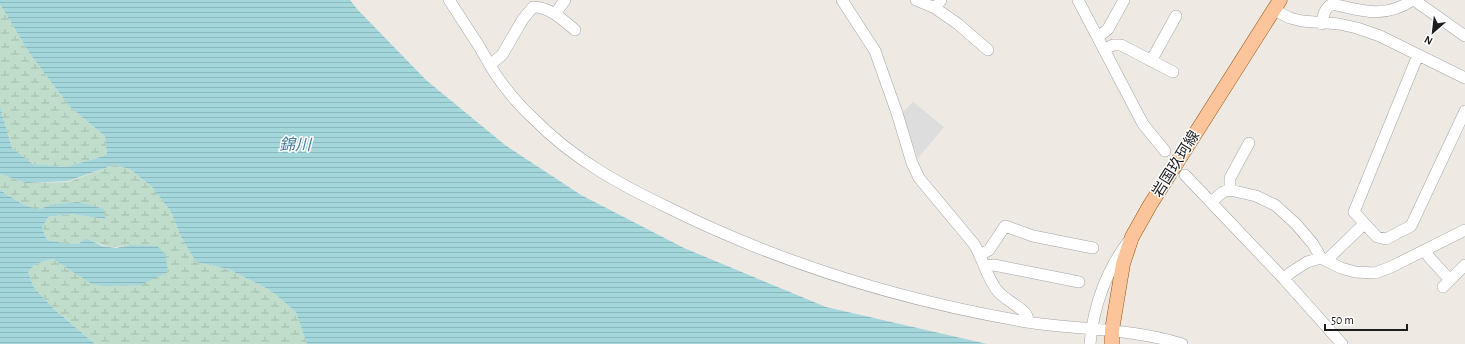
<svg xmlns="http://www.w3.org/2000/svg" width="1465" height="344" font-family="'Alegreya Sans','Noto Sans JP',sans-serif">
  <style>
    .wetland { fill: url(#wetland-marsh) }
    .parking { fill: #ddd }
    .water { fill: url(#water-rules) }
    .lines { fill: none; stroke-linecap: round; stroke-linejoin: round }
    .minor-casing { stroke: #a4a4a4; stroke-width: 12 }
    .major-casing { stroke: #954f01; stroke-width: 15 }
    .minor { stroke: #fff; stroke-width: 11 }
    .major { stroke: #fbc49b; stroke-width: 14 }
    .labels { text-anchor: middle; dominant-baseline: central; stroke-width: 3; stroke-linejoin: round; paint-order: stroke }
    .street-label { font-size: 15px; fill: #1d1d1d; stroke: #fff }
    .water-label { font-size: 16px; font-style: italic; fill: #447d9c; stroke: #fff }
  </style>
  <defs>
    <pattern id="wetland-marsh" width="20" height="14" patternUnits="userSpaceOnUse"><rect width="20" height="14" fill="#c0dccb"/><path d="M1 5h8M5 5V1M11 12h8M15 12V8" fill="none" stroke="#a5bcae"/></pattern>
    <pattern id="water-rules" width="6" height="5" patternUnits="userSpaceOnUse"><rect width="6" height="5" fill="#a3d7dc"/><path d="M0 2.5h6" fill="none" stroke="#8cb8bc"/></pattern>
  </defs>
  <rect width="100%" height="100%" fill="#eee9e3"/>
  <path class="wetland" d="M0,4L30,54L70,107L105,136L107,155L66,167L33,164L12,148L0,107Z
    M114,165L130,169L152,187L171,212L181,237L196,262L228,269L270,290L296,312L307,344H95L55,310L34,288L28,272L35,264L53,259L68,268L131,245C111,249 105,247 86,238L78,244H68L47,240L42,228L48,217L71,214L104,219V209L50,205L38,211L22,204L0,190V174L26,183L68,182Z"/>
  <path class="parking" d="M913,102L944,127L918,158L902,113Z"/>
  <path class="water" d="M0,0H350L357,9L426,80L505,145L581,195L684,248L826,307L987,344H307L296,312L270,290L228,269L196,262L181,237L171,212L152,187L130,169L114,165L68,181L26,183L0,174V107L12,148L33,164L66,167L107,155L105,136L70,107L30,54L0,4Z
    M0,190L22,204L38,210L50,205L78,202L104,209L105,219L71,214L48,217L42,228L47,240L68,244H78L86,238L102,246L116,248L131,245L157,246L165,254L168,272L140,285L103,286L92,284L53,259L35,264L28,272L34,288L55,310L95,344H0Z"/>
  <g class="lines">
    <g class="minor-casing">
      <path id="minor" d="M449,0C459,15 469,31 479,46C487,60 494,74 504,86C513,98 524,110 535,120C573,159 621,185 669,208C782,264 904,301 1027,322C1079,330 1131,328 1182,344
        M842,0L875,51L897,113L912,163L919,178L974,244C983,259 986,275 996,289C1004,300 1017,304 1025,313C1027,315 1028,319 1029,322
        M916,0L935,8L941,0
        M1078,0L1143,124L1165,151
        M1414,0L1465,36
        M935,8L958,24L988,50
        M1274,10L1290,18L1302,21L1339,24L1357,28L1380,36L1465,78
        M555,14L565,0
        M1322,24C1323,16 1324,9 1332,4C1362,11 1384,19 1413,0
        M1098,37L1108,29L1124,0
        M1104,50L1113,45H1121L1173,72
        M1418,55L1354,212L1377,237L1386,239L1411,226L1465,111
        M1151,61L1176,16
        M490,65L502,55L523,19L533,7C550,7 563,20 575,30
        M1185,175L1284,279L1342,344
        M1230,190V178L1249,143
        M1211,202L1223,192L1230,190L1256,196L1275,205L1296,224L1313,244L1321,258
        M1425,250L1429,257L1450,280
        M980,255L989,250L1005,226L1033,236L1093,248
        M1327,261L1330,257L1364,224
        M985,266L994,265L1079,282
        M1284,279L1290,273L1307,262L1321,258L1341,268L1355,272L1375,273L1391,267L1465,230
        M1443,287L1465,265
        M1090,344C1093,308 1106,271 1128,242"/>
    </g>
    <g class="major-casing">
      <path id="major" d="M1112,344V330L1123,264L1132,237L1150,205L1280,0"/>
    </g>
    <use href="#minor" class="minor"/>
    <use href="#major" class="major"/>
  </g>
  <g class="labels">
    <g class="street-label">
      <text transform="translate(1176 164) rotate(-58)">岩国玖珂線</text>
    </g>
    <g class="water-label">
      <text x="295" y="145">錦川</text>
    </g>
  </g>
  <g transform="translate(1433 32) rotate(208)" stroke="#ffffff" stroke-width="3" paint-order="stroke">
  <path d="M0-3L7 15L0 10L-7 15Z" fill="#1d1d1d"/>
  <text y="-6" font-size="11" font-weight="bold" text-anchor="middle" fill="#1d1d1d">N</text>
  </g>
  <path d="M1325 324v6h82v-6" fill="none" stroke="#1d1d1d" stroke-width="2"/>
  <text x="1331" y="324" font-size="12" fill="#1d1d1d" stroke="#ffffff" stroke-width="3" paint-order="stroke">50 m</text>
</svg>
